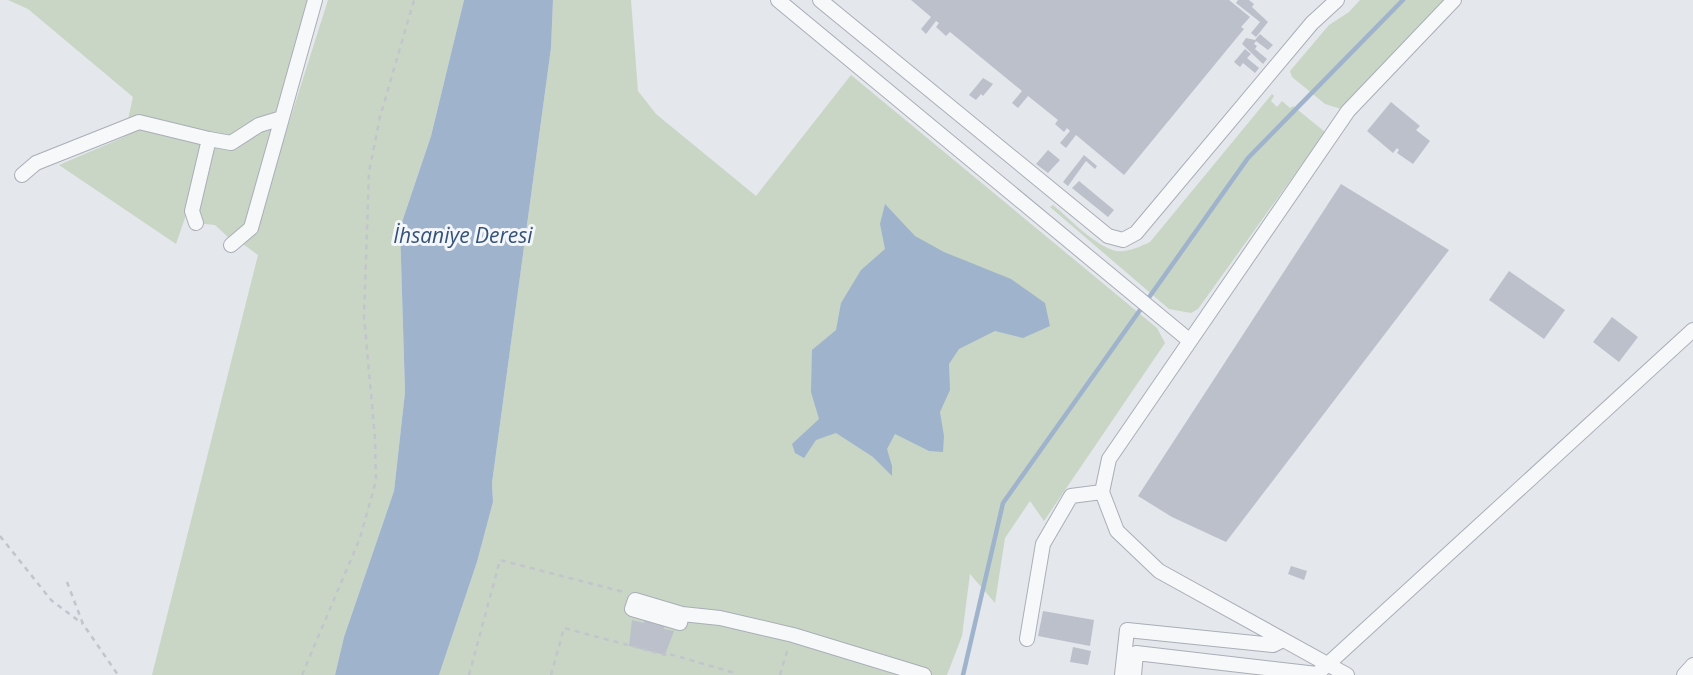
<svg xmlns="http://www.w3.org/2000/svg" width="1693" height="675" font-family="'Open Sans',sans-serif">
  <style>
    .green { fill: #c9d6c5 }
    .water { fill: #9fb4cc }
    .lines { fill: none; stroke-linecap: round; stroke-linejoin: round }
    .stream { stroke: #9fb4cc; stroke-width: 4.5 }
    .building { fill: #bbc0ca }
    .minor-casing { stroke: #a9aeb7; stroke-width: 16 }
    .path { stroke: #c2c5cb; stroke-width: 2.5; stroke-dasharray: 5 5; stroke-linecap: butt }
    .minor { stroke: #f7f8fa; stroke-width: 14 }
    .labels { text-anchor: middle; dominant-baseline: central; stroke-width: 6; stroke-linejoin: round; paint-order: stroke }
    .water-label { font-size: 21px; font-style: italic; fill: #34527a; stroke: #f4f6f9 }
  </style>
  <rect width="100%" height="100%" fill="#e4e7ec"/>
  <path class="green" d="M8,0H321L274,170L328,0H464L431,136L400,228L405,392L394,491L344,637L335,675H152L258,255L232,236L229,238L215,225L196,223L194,218L186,215L176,244L59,165L124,137L133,97L28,9Z
    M553,0H631L638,91L656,114L756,196L851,75L1157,328L1165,343L1044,521L1030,501L1005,538L995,603L970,574L962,636L947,675H439L477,562L493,502L492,483L551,48Z
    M1360,0H1446L1341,109L1325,104L1292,77L1290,71L1329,25L1349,12Z
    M1272,94L1274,96L1271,101L1277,107L1282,101L1290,108L1293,106L1325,132L1198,309L1191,313L1169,309L1050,207L1053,205C1069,218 1097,248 1117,251C1129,252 1139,247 1150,242Z"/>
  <path class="water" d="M464,0H553L551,48L492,483L493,502L477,562L439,675H335L344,637L394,491L405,392L400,228L431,136Z
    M885,204L915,236L944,252L1011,279L1045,303L1050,326L1023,338L995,331L959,349L949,364L950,390L940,412L944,436L943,452L929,451L895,434L887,449L892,466V476L873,457L836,433L816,440L804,458L795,453L792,444L819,419L811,392L812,350L836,330L841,303L861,270L885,249L880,224Z"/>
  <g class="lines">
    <path class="stream" d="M963,675L1003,503L1248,158L1403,0"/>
  </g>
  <path class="building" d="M911,0H1229L1250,17L1241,27L1244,29L1124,175L1076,135L1066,148L1060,143L1070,131L1067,128L1064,132L1055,124L1058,120L1028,96L1018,108L1012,103L1022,91L950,32L946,36L936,27L939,23L936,21L926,34L921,29L931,17Z
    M1238,0H1249L1254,4L1252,7L1268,22L1256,37L1251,33L1260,22L1236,3Z
    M1260,34L1273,45L1268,50L1256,41L1254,44L1257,46L1255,49L1267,59L1263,64L1242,44L1246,38L1255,40Z
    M1245,49L1251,54L1247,58L1259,68L1255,73L1243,63L1240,67L1234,62Z
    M983,78L993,84L983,96L981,94L976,100L969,95Z
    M1391,102L1420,126L1416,130L1430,141L1413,164L1397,153L1399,150L1397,148L1393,153L1367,131Z
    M1048,150L1060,160L1048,173L1036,164Z
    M1084,155L1097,166L1095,169L1086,161L1068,186L1063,182Z
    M1079,181L1114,210L1108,217L1072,188Z
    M1341,184L1449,250L1226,542L1172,517L1138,496Z
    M1509,271L1565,310L1544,339L1489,300Z
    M1612,317L1638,337L1619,362L1593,342Z
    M1291,566L1307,571L1304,580L1288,574Z
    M1043,611L1094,620L1090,646L1038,636Z
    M645,619L665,624L664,629L674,631L665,655L629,646L632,620L644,623Z
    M1073,647L1091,651L1088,665L1070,662Z"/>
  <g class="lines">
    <g class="minor-casing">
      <path id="minor" d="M778,0L1190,341L1348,111L1454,0
        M820,0L1108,236L1123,240L1136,233L1312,23L1337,0
        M282,118L315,0
        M209,139L231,143L259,125L282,118L251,228L231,245
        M22,175L36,163L139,122L209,139L192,211L196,223
        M1190,341L1109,459L1102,492L1117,531L1159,571L1347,675
        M682,614L680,623L632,609L635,600L682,614L720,618L793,635L924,675
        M1027,639L1043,544L1071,496L1102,492
        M1122,675L1127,630L1273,645L1281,641
        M1134,675L1136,653L1317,674
        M1316,675L1693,330
        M1684,675L1693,665"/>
    </g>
    <path class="path" d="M0,536L51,600L83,624
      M67,582L83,624L118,675
      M302,675L360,538L376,481L375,438L364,316L369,172L380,117L414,0
      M469,675L500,560L624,592
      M551,675L564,628L665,655L666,653L735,673L734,675
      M780,675L788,648"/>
    <use href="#minor" class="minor"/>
  </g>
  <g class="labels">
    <g class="water-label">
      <text x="463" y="235">İhsaniye Deresi</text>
    </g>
  </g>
</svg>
